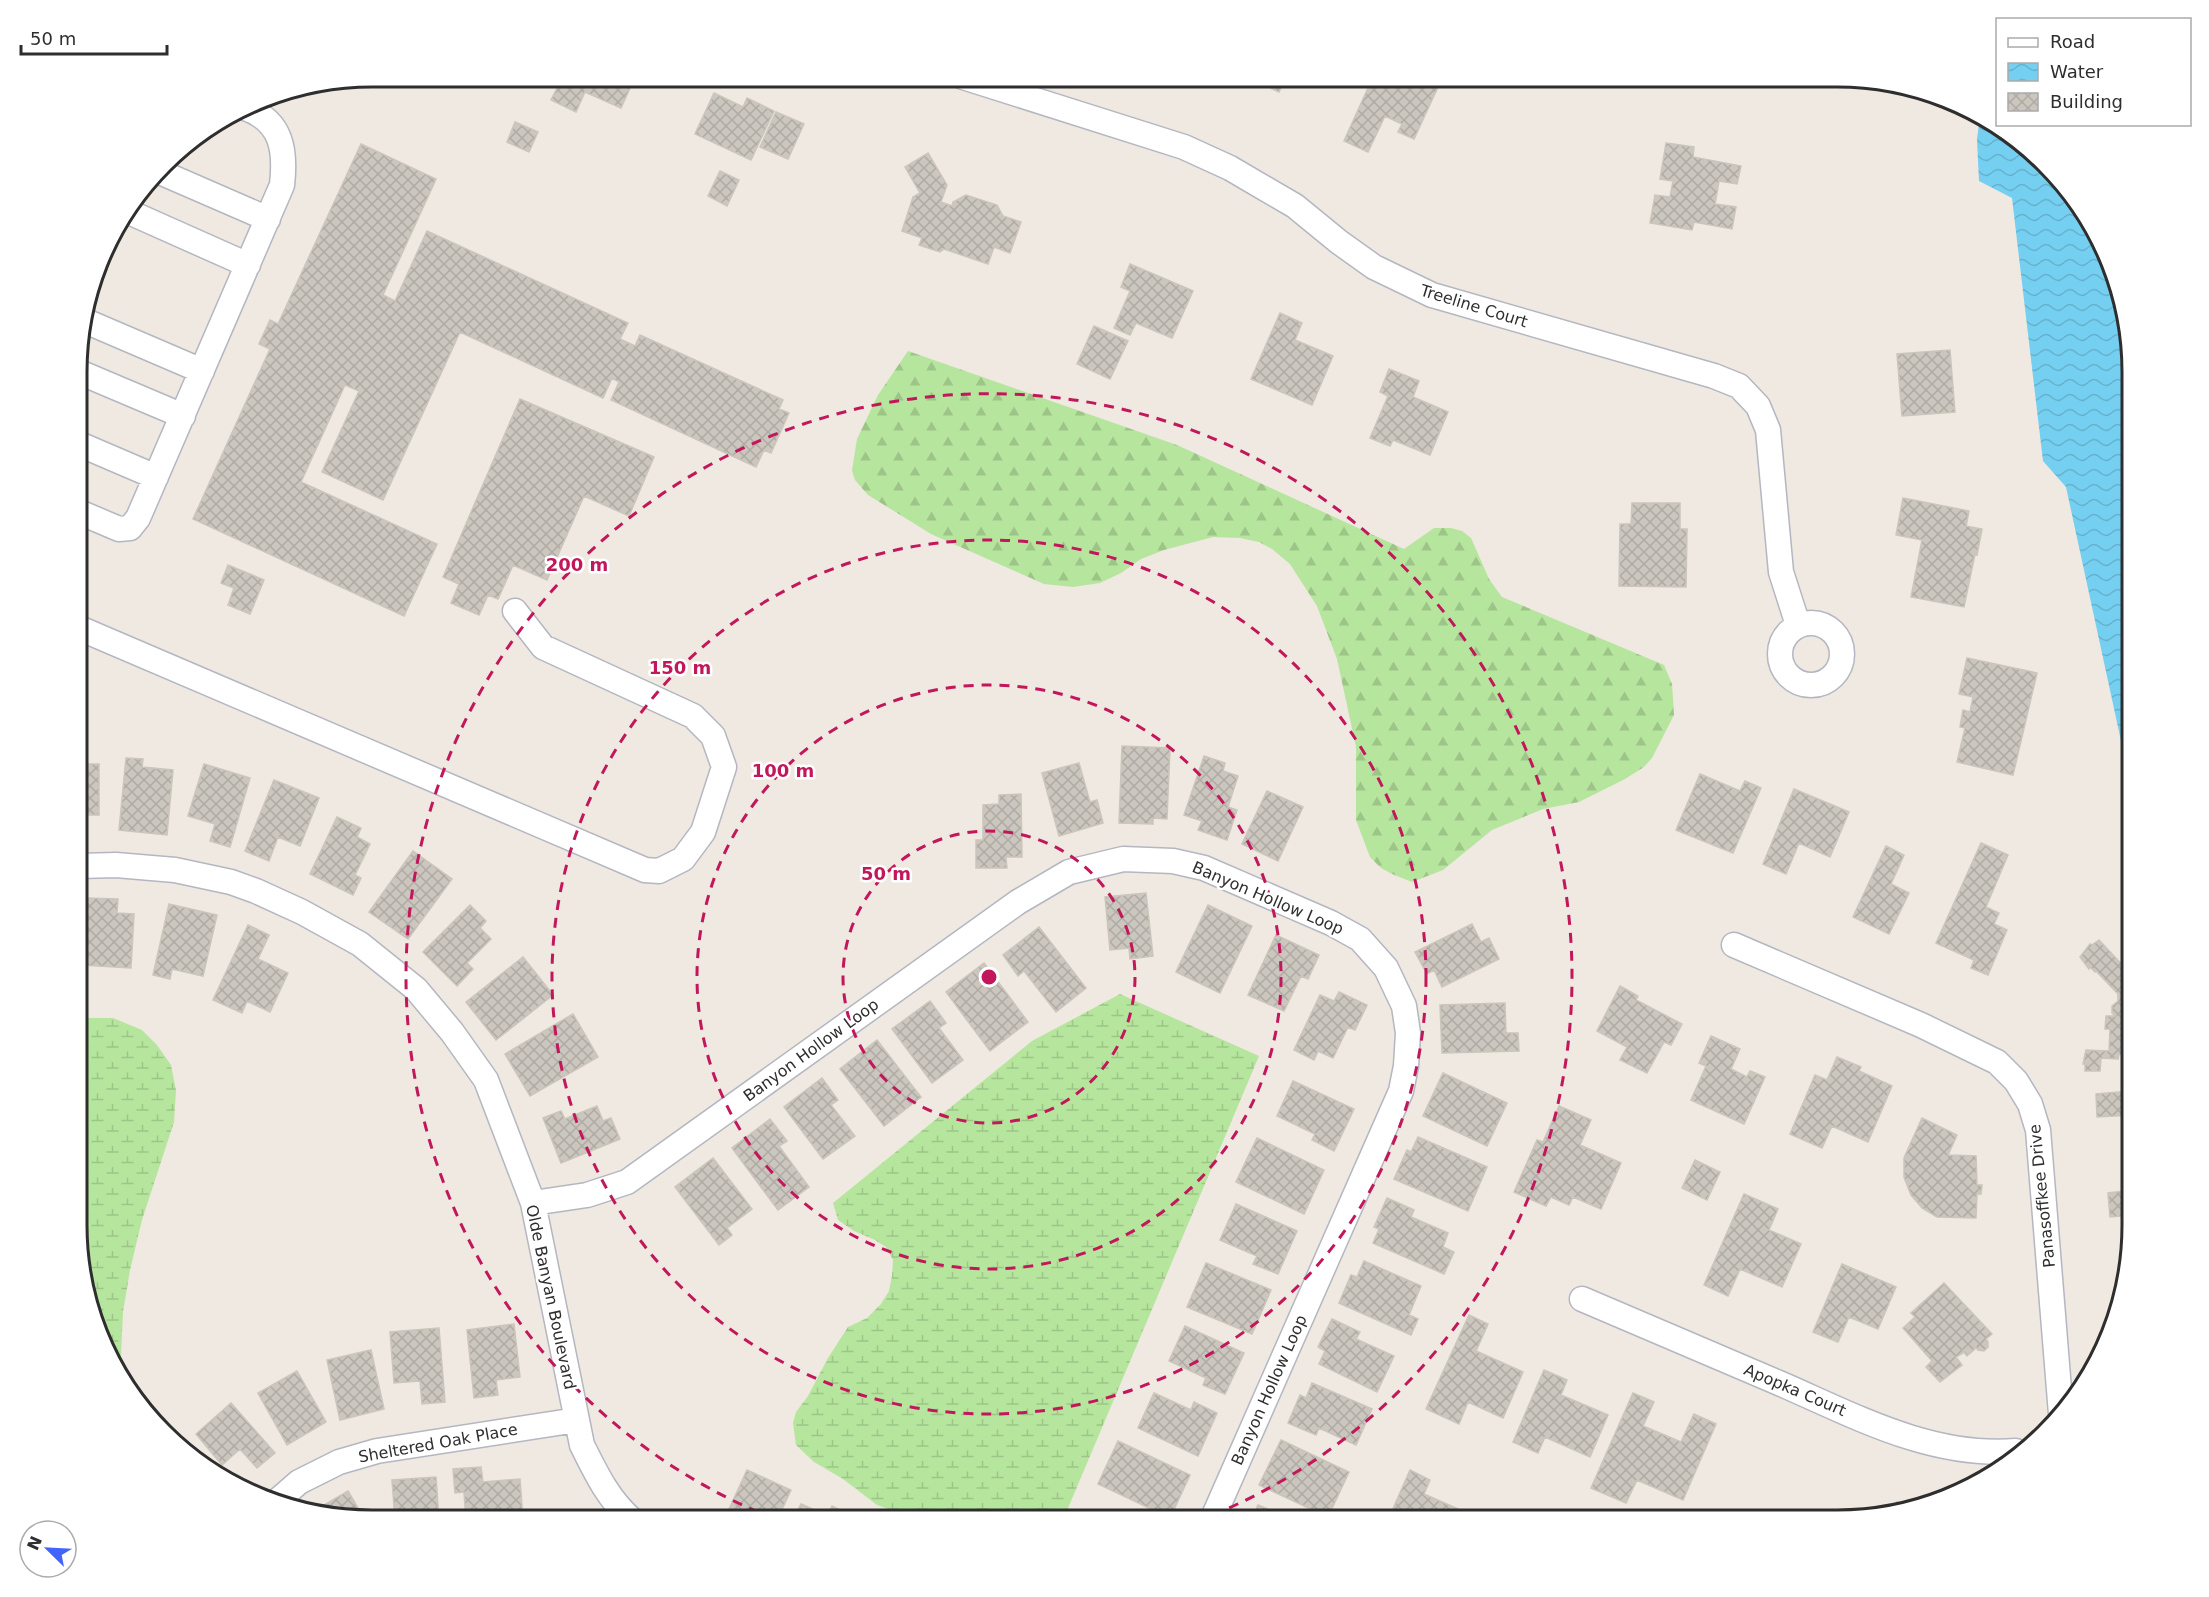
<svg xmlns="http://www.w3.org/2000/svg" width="2209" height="1597" font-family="'DejaVu Sans',sans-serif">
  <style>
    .forest { fill: url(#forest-firs) }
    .wetland { fill: url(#wetland-marsh) }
    .water { fill: url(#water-waves) }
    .building { fill: url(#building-cross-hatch); stroke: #cbc5ba; stroke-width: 1.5 }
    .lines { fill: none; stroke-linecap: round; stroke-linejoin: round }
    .minor-casing { stroke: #b4b7c1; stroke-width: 27 }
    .minor { stroke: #fff; stroke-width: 24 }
    .ring { fill: none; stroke: #c2185b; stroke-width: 3; stroke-dasharray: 10 8 }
    .labels { text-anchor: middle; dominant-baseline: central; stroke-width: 5; stroke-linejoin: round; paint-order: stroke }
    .street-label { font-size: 16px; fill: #2e2e2e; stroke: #fff }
    .rim { fill: none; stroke: #2e2e2e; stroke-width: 3 }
    .centre { fill: #c2185b; stroke: #fff; stroke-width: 3 }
    .ring-label { font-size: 18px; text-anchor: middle; font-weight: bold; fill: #c2185b; stroke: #fff; stroke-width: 5; stroke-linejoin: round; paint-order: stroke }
  </style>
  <defs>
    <pattern id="forest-firs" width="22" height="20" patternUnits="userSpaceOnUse" patternTransform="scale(1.5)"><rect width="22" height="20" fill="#b6e59e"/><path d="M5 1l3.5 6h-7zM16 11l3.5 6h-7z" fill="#9dc588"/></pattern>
    <pattern id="wetland-marsh" width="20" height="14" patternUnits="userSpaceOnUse" patternTransform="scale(1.5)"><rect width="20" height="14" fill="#b6e59e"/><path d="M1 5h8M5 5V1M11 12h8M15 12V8" fill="none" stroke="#9dc588"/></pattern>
    <pattern id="water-waves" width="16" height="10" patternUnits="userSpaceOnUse" patternTransform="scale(1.5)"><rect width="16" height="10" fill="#75cff0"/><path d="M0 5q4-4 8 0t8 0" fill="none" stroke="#66b2ce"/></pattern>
    <pattern id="building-cross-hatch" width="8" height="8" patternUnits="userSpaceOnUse" patternTransform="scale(1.5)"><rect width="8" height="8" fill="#cbc7bf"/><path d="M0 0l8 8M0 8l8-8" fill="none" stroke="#afaba4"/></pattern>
  </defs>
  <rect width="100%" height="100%" fill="#efe9e1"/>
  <path class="forest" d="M908,351L1177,445L1404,549L1434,528H1451L1462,531L1471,538L1489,579L1502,597L1664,665L1672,684L1674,715L1652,758L1644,767L1625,779L1579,802L1543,809L1492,830L1443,870L1412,882L1392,874L1381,868L1370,857L1356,820V747L1337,659L1317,606L1290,564L1272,549L1259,542L1240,538L1213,537L1164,550L1141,559L1121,573L1100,583L1073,587L1044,584L931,534L868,495L855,480L852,470L857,439L878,395Z"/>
  <path class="wetland" d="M1120,994L1259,1056L1063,1520H919L877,1505L843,1479L814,1462L796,1445L793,1423L796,1412L808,1396L828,1358L848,1327L867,1318L881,1304L889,1291L892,1276L893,1260L886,1247L873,1239L854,1231L838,1220L833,1203L1032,1041Z
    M79,1018H113L142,1030L157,1045L171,1065L176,1090L174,1122L142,1220L130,1270L123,1312L120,1377L116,1373L79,1264Z"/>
  <path class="water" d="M1980,116L2017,138L2102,241L2132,353V776L2126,764L2066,487L2043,461L2012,198L1979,181L1977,139Z"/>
  <path class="building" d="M563,77H635L621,108L585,92L576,112L551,100Z
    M1255,77H1286L1279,92L1253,80Z
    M1373,77H1420L1439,85L1414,139L1398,132L1402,124L1385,116L1368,152L1344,141Z
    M714,93L743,107L747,98L774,111L751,160L695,134Z
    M776,112L804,124L788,159L760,147Z
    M515,122L538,132L529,152L507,142Z
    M1666,143L1694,147L1693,157L1741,166L1737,184L1719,181L1715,204L1736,207L1732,229L1694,222L1692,230L1650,223L1655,195L1670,197L1673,181L1660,179Z
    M361,144L436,179L383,295L395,301L427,231L628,323L620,339L635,346L640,335L783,400L779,409L789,413L771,453L764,450L756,467L611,400L619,382L612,378L603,398L460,332L383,500L322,472L359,391L345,385L301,482L437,544L404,616L193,519L270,349L259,344L270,320L278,324Z
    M928,153L947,185L941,202L952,206L953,202L966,195L997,205L1003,216L1021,222L1010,253L994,247L988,264L944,249L940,252L919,245L922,238L902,231L913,197L920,193L905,167Z
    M720,171L739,180L727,206L708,196Z
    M1130,264L1193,291L1172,338L1136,323L1130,335L1114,328L1130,291L1121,287Z
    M1280,313L1302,323L1295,340L1333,356L1312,405L1251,379Z
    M1094,326L1128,341L1110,379L1077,364Z
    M1950,350L1955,412L1902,416L1897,354Z
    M1389,369L1419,381L1413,397L1448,412L1430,455L1393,440L1390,446L1370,438L1388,396L1380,392Z
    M520,399L654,457L629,516L584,496L547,580L513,565L498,599L488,595L479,615L451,603L459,584L443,577Z
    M1903,498L1969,511L1966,526L1982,529L1977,555L1975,554L1964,607L1911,597L1922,540L1896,535Z
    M1632,503H1680V529H1687L1686,587L1619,586L1620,524H1631Z
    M228,565L264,580L250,614L228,605L234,588L221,583Z
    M1967,658L2037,673L2013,775L1957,762L1965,728L1960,727L1963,710L1970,712L1973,697L1959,694Z
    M1122,746L1170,748L1167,819L1153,818V824L1119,823Z
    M1204,756L1225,763L1223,771L1238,776L1228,807L1237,810L1227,840L1198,830L1202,821L1184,815Z
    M126,758L143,759L142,767L173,770L167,835L119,830Z
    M1079,763L1090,802L1097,800L1103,823L1059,836L1042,773Z
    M79,764H99V815H85V832H79Z
    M204,764L250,778L230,847L210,841L215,824L188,816Z
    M1700,774L1740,791L1745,781L1761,788L1733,853L1676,830Z
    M274,780L319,798L300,846L278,837L269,861L245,851Z
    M1794,789L1849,812L1830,857L1799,843L1786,874L1763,864Z
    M1267,791L1303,807L1278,861L1242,844Z
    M1021,794L1022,857H1006L1007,868H976V840H983V805L999,804V795Z
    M337,817L361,828L357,837L370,844L355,875L361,878L353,895L310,874Z
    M1981,843L2008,855L1986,907L1999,913L1994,924L2007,930L1988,975L1971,968L1974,960L1936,943Z
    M1886,846L1904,855L1891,884L1909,893L1889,934L1853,917Z
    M413,851L452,879L408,939L369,912Z
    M1146,893L1153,956L1130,959L1129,948L1110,950L1105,897Z
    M86,898L118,899L117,913L134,914L131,968L82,965Z
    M169,904L217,915L203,976L172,969L170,979L153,975Z
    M470,905L486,921L480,928L491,939L467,963L473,969L457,986L423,952Z
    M1208,905L1252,926L1220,993L1176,972Z
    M1472,924L1481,942L1489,938L1499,959L1442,987L1434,970L1427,974L1415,952Z
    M248,925L269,935L258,959L288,973L270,1012L247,1001L242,1013L213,1000Z
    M1039,927L1086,988L1056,1012L1024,971L1018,976L1003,955Z
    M1276,935L1319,955L1308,979L1301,976L1284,1011L1248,995Z
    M2099,940L2129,972H2132V1057H2128V1055L2119,1054L2118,1059L2101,1058L2100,1071H2085V1064H2083L2086,1050L2109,1051L2110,1029H2105L2106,1016H2116L2112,1013V1006L2118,1001V994L2096,971L2095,972L2090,967L2089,969L2080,957L2090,944L2092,945Z
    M523,957L553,995L496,1040L466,1002Z
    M984,963L1028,1022L990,1051L946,992Z
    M1620,986L1638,996L1636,1000L1682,1024L1671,1045L1664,1042L1647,1073L1620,1060L1627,1047L1597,1031Z
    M1339,992L1367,1005L1355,1030L1348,1027L1333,1058L1318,1051L1314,1060L1294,1050L1320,995L1334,1001Z
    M930,1001L946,1023L939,1028L963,1060L932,1083L892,1029Z
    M1505,1003L1506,1033H1518L1519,1051L1442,1053L1440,1005Z
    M573,1014L598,1057L530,1096L505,1054Z
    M1711,1036L1740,1049L1731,1069L1747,1077L1750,1071L1765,1077L1744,1124L1691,1100L1706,1066L1699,1063Z
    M877,1040L921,1097L884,1126L840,1069Z
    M1837,1057L1861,1067L1859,1071L1892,1086L1868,1142L1832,1126L1822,1148L1790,1134L1815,1075L1827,1080Z
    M1443,1073L1507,1103L1487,1146L1423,1116Z
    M822,1078L838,1100L831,1105L855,1136L823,1159L784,1107Z
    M1293,1081L1354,1109L1334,1151L1312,1140L1315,1134L1277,1116Z
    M2132,1091V1115L2097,1117L2096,1094Z
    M597,1106L603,1121L611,1118L620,1139L561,1163L543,1118L561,1111L565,1119Z
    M1559,1106L1591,1120L1580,1145L1621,1163L1601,1209L1573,1197L1569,1205L1551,1197L1546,1206L1514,1192L1537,1140L1543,1142Z
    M1922,1118L1957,1135L1948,1155L1976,1156L1977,1185H1982L1981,1194H1977L1976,1218L1937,1217L1922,1208L1911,1195L1904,1177V1158Z
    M770,1119L787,1141L779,1146L809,1187L778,1210L732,1148Z
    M1418,1137L1487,1167L1468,1211L1394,1179L1407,1150L1411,1152Z
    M1257,1138L1324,1170L1304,1214L1236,1182Z
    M713,1158L752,1209L727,1228L732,1235L719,1245L675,1187Z
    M1695,1160L1720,1172L1707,1200L1682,1188Z
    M2132,1190V1215L2110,1217L2108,1193Z
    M1744,1194L1778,1209L1769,1230L1801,1244L1782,1287L1740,1269L1728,1296L1704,1285Z
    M1387,1198L1414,1210L1411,1217L1448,1233L1443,1247L1454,1252L1444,1274L1373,1243L1379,1229L1374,1227Z
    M1236,1204L1297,1231L1278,1274L1253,1264L1257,1256L1220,1240Z
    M1364,1261L1421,1286L1409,1315L1418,1319L1411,1335L1339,1303L1351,1275L1357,1277Z
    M1206,1263L1271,1290L1252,1334L1187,1307Z
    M1842,1264L1896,1287L1878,1329L1849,1317L1838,1342L1813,1332Z
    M1944,1283L1992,1334L1986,1339L1988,1342V1347L1984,1351L1978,1350L1972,1343L1971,1344L1975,1349L1967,1356L1963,1351V1353L1956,1357L1962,1365L1940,1382L1926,1367L1932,1361L1903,1328L1915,1317L1911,1313Z
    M2115,1285H2123L2118,1304H2117Z
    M1469,1315L1488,1324L1476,1351L1523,1372L1503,1418L1468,1402L1459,1424L1426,1409Z
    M1332,1319L1360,1332L1356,1339L1394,1356L1377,1392L1319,1364L1325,1351L1318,1347Z
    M514,1324L520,1377L496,1380L498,1395L474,1398L467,1330Z
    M1185,1326L1244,1353L1225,1394L1203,1385L1206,1378L1169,1361Z
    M439,1328L445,1402L422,1404L420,1381L394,1383L390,1332Z
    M371,1350L384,1409L340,1420L327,1360Z
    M1544,1370L1567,1380L1561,1395L1608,1415L1590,1457L1545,1437L1538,1453L1513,1442Z
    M297,1371L326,1422L287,1445L258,1393Z
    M1312,1383L1372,1409L1356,1445L1319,1428L1316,1435L1288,1423L1300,1395L1306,1398Z
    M1154,1393L1191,1410L1194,1402L1217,1413L1198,1456L1138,1428Z
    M1633,1393L1654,1402L1643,1426L1681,1442L1694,1414L1716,1424L1683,1500L1637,1480L1626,1503L1591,1488Z
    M231,1403L275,1453L257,1468L240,1449L222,1465L196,1434Z
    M1281,1440L1349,1472L1328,1517L1259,1485Z
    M1118,1441L1190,1475L1170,1518L1098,1484Z
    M481,1467L483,1482L520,1479L523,1520H466L464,1492L455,1493L453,1469Z
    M747,1470L791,1490L777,1520H724Z
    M1410,1470L1430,1480L1424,1494L1458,1509L1453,1520H1388Z
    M436,1477L439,1520H395L392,1480Z
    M348,1491L365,1520H353L321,1513L326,1510L324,1505Z
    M1897,1502L1915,1510L1892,1513Z
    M801,1504L828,1516L832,1506L849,1514L846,1520H793Z
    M1258,1505L1294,1520H1244L1246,1516L1252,1519Z"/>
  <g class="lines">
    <g class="minor-casing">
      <path id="minor" d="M963,77L1184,147L1230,168L1295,206L1339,242L1374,267L1432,295L1714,376L1739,386L1758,406L1768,430L1781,572L1798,625
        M160,172L268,219
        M129,212L248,265
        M83,320L202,371
        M79,372L183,416
        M79,444L156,477
        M79,512L119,529L130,528L138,518L282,185C286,150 282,121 245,108
        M1780 654a31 31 0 1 1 62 0a31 31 0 1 1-62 0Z
        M79,628L645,870L659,871L683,859L703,832L724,767L713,736L693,716L543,647L515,611
        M79,866L116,865L175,870L231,882L256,891L302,912L360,944L416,989L452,1032L486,1080L533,1203L582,1445C596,1473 608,1499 632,1520
        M1734,945L1921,1025L1997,1062L2016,1081L2030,1104L2038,1130L2061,1414
        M533,1203L587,1195L627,1182L1018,902L1069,872L1123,859L1173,861L1204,868L1331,923L1360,939L1386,968L1404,1006L1408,1033L1406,1066L1401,1091L1212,1520
        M1582,1299C1648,1327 1713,1355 1779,1383C1855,1416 1931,1458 2016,1451
        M276,1502L299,1482L339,1462L377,1451L577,1420"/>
    </g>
    <use href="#minor" class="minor"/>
  </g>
  <g class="ring">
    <circle cx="989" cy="977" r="146"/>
    <circle cx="989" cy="977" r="292"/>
    <circle cx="989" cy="977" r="437"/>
    <path d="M775 1519A583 583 0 1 1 1203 1519"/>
  </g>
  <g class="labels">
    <g class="street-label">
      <text transform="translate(1474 306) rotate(17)">Treeline Court</text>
      <text transform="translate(1268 898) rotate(23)">Banyon Hollow Loop</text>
      <text transform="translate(811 1050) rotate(-36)">Banyon Hollow Loop</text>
      <text transform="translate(2042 1196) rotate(-96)">Panasoffkee Drive</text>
      <text transform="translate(551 1297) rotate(78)">Olde Banyan Boulevard</text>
      <text transform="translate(1269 1390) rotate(-66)">Banyon Hollow Loop</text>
      <text transform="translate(1795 1390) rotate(23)">Apopka Court</text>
      <text transform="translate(438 1443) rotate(-10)">Sheltered Oak Place</text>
    </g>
  </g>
  <path d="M0 0H2209V1597H0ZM372 87H1837A285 285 0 0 1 2122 372V1225A285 285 0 0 1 1837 1510H372A285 285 0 0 1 87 1225V372A285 285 0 0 1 372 87Z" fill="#fff" fill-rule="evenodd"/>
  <path class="rim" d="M372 87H1837A285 285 0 0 1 2122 372V1225A285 285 0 0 1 1837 1510H372A285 285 0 0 1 87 1225V372A285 285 0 0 1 372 87Z"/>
  <circle cx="989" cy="977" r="9" class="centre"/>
  <g class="ring-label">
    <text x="577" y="571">200 m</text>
    <text x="680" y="674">150 m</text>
    <text x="783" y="777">100 m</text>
    <text x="886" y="880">50 m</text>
  </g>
  <rect x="1996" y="18" width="195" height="108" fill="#ffffff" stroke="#ababab" stroke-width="1.5"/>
  <rect x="2008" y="38" width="30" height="9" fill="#ffffff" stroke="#ababab" stroke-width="1.5"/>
  <text x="2050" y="48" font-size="18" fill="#2e2e2e">Road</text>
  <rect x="2008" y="63" width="30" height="18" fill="url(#water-waves)" stroke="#ababab" stroke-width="1.5"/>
  <text x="2050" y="78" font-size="18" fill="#2e2e2e">Water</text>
  <rect x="2008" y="93" width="30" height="18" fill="url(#building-cross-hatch)" stroke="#ababab" stroke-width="1.5"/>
  <text x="2050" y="108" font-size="18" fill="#2e2e2e">Building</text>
  <g transform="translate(48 1549) rotate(294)"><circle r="28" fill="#ffffff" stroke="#ababab" stroke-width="1.5"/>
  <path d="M0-4.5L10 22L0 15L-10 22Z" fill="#4264fb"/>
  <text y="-9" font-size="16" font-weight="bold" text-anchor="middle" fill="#2e2e2e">N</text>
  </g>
  <path d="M21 45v9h146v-9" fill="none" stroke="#2e2e2e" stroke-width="3"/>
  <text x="30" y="45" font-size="18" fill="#2e2e2e" stroke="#ffffff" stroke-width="4.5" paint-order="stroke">50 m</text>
</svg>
